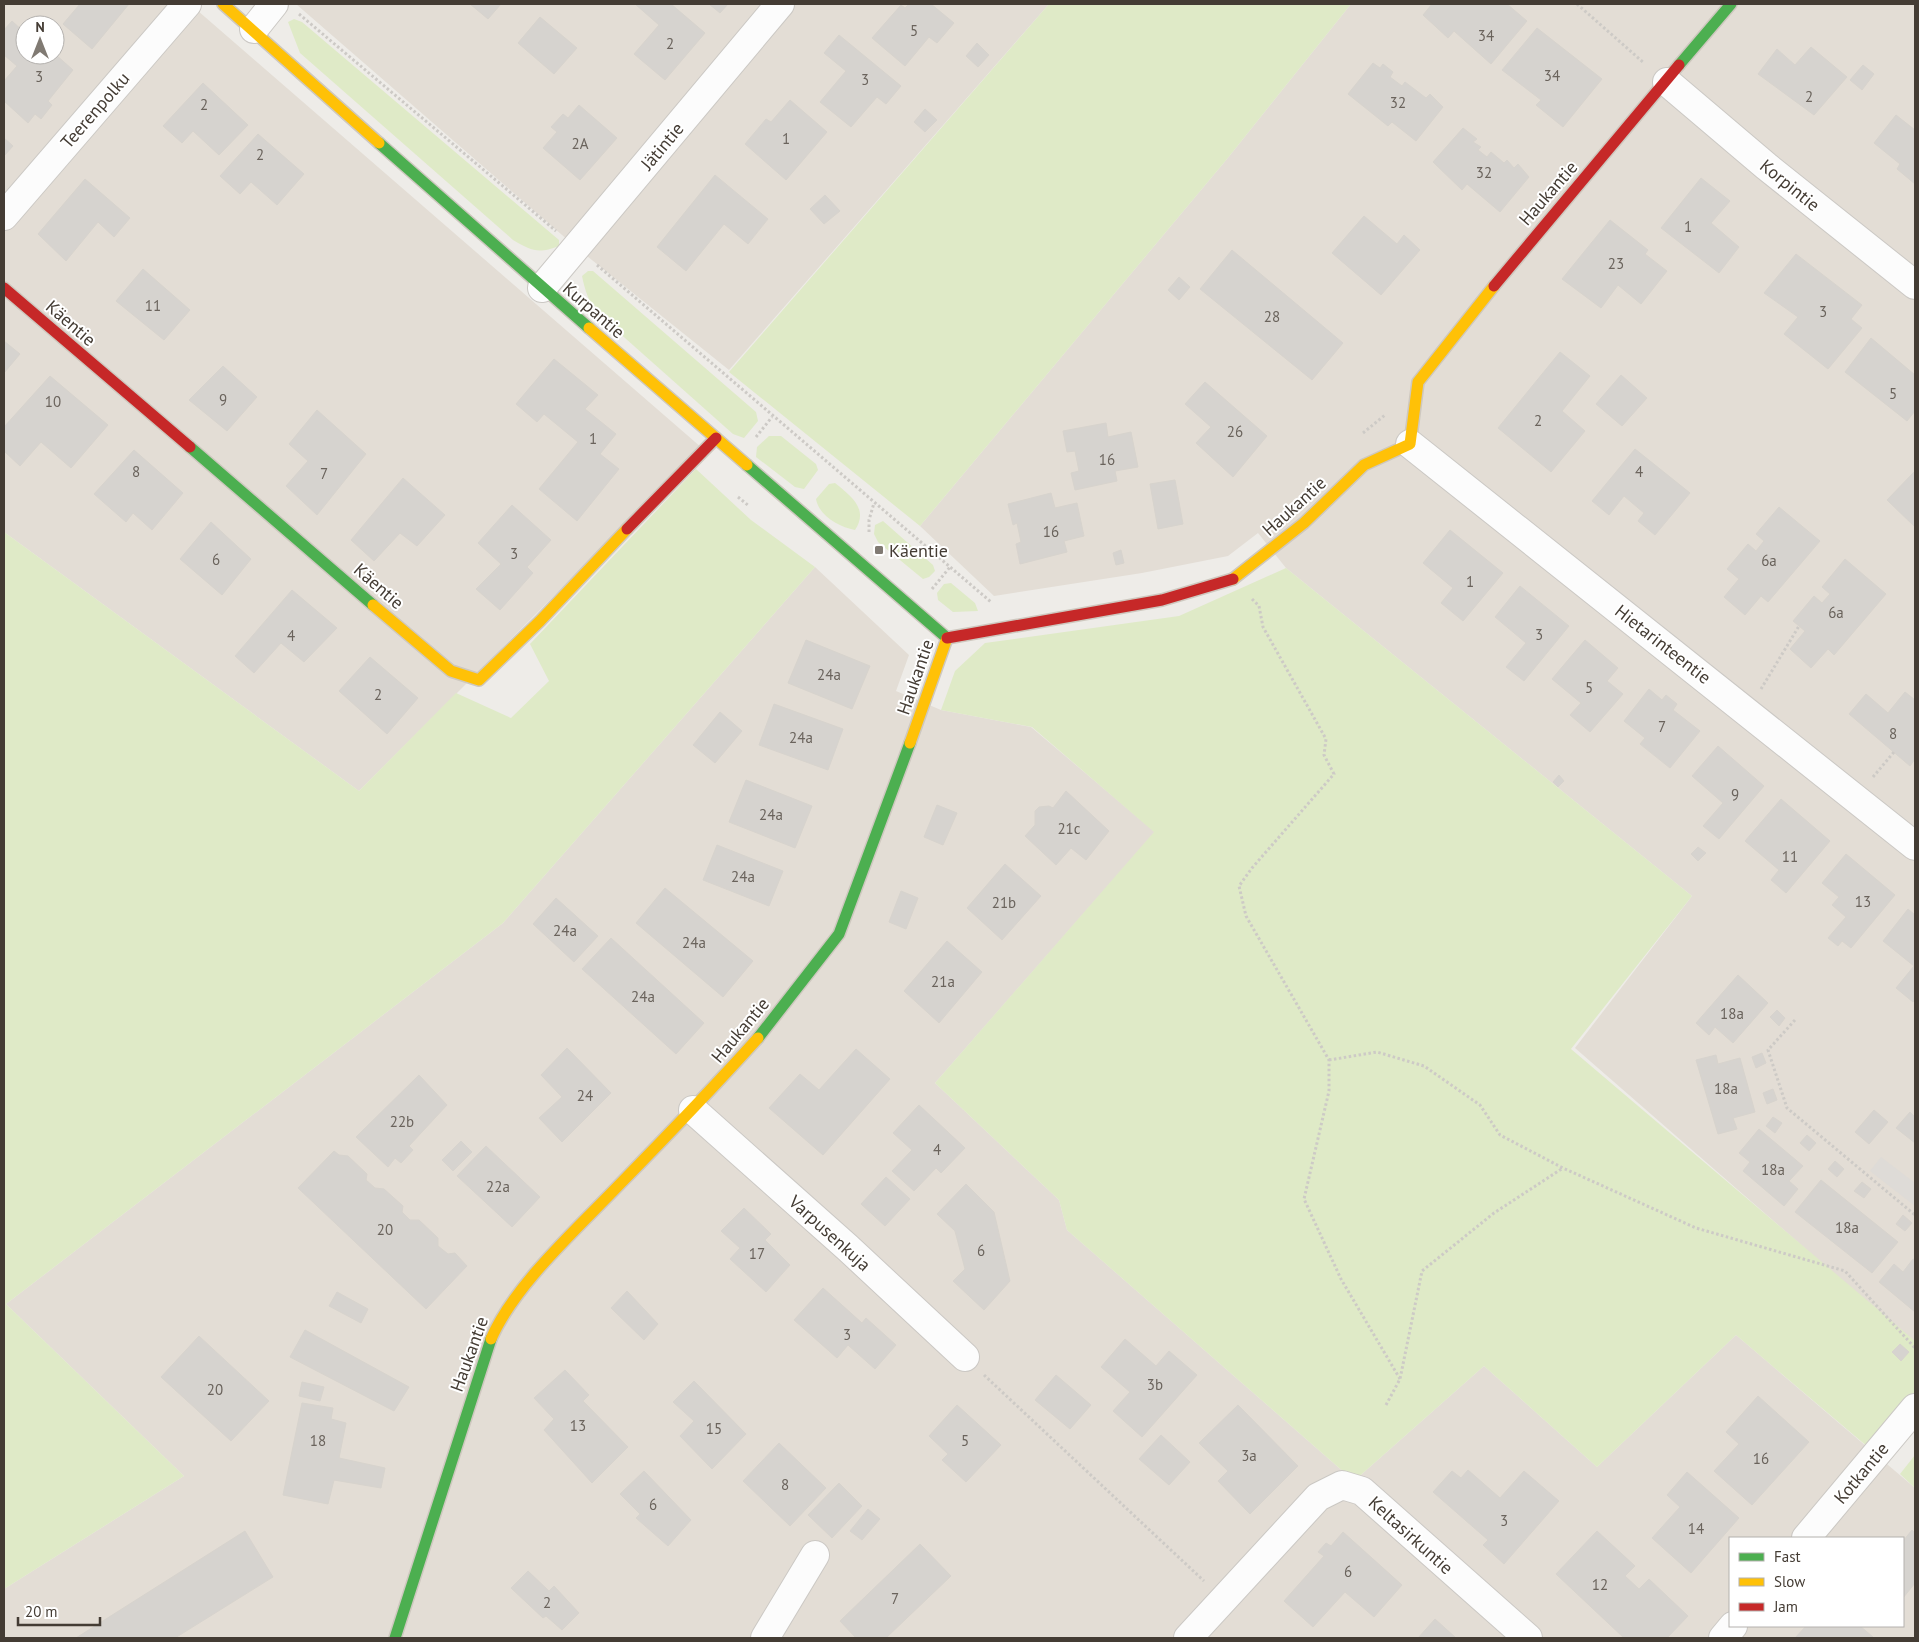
<svg xmlns="http://www.w3.org/2000/svg" width="1919" height="1642" font-family="'PT Sans',sans-serif">
  <style>
    .residential { fill: #e3ddd5; fill-rule: evenodd }
    .green { fill: #dfeac7 }
    .parking { fill: #dedbd7 }
    .building { fill: #d6d3cf; stroke: #d7d3cd }
    .lines { fill: none; stroke-linecap: round; stroke-linejoin: round }
    .street-casing { stroke: #cbc8c4; stroke-width: 30 }
    .fast-casing { stroke: #cec8bf; stroke-width: 14 }
    .slow-casing { stroke: #cec8bf; stroke-width: 14 }
    .jam-casing { stroke: #cec8bf; stroke-width: 14 }
    .path { stroke: #cdcac6; stroke-width: 3; stroke-dasharray: 2.5 2.5; stroke-linecap: butt }
    .street { stroke: #fcfcfc; stroke-width: 28 }
    .fast { stroke: #4caf50; stroke-width: 11 }
    .slow { stroke: #ffc107; stroke-width: 11 }
    .jam { stroke: #c62828; stroke-width: 11 }
    .poi-dot { fill: #807a73; stroke: #fff; stroke-width: 2 }
    .labels { text-anchor: middle; dominant-baseline: central; stroke-width: 4; stroke-linejoin: round; paint-order: stroke }
    .number-label { font-size: 15px; fill: #6a635c }
    .street-label { font-size: 18px; fill: #443c34; stroke: #fff }
    .poi-label { font-size: 18px; fill: #443c34; stroke: #fff; text-anchor: start }
  </style>
  <rect width="100%" height="100%" fill="#eeece8"/>
  <path class="residential" d="M4,4H190L702,448L359,791L4,532ZM25,25H55V55H25Z
    M296,4H1049L729,370L577,248Z
    M1351,4H1915V1344L1575,1048L1692,896L1286,568L1258,533L1228,556L1142,573L994,596L920,526L1227,159Z
    M815,567L909,655L896,691L941,710L1031,727L1155,832L935,1083L1059,1200L1067,1230L1354,1481L1484,1366L1597,1467L1736,1335L1915,1488V1638H4V1589L184,1476L6,1304L503,923ZM1730,1538H1903V1626H1730Z"/>
  <path class="green" d="M1049,4H1351L1227,159L920,526L729,372Z
    M294,19L302,22L559,240V246C538,254 532,251 513,240L300,53L288,22Z
    M588,271H593L756,412L758,421L744,438L733,434L598,314C589,302 585,291 582,276Z
    M769,436H781L816,464L818,470L804,489L795,487L756,457L757,447Z
    M696,469L751,520L815,567L503,923L6,1304L184,1476L4,1589V532L359,791L456,693L511,718L549,681L530,644Z
    M835,483C851,496 869,509 855,530C839,527 819,516 816,499L829,484Z
    M883,521L933,565L935,571L929,577L923,579L878,542L874,534L875,525Z
    M1286,568L1692,896L1571,1049L1915,1341V1396L1869,1448L1736,1335L1597,1467L1484,1366L1354,1481L1067,1230L1059,1200L935,1083L1154,832L1032,727L941,710L955,671L985,643L1179,616Z
    M951,583L975,603L978,611L953,612L938,600L937,593L944,584Z
    M1915,1455V1488L1900,1474Z"/>
  <path class="parking" d="M1881,1157L1915,1183V1206L1870,1171Z"/>
  <path class="building" d="M80,4H129L92,49L63,24Z
    M470,4H501L488,19Z
    M635,4H671L705,33L665,80L634,54L659,25Z
    M709,4H728L720,13Z
    M909,4H931L954,23L937,43L929,37L905,66L872,38L901,5L905,8Z
    M1432,4H1507L1527,21L1491,64L1454,31L1448,38L1423,15Z
    M540,17L577,48L554,74L518,43Z
    M12,21L25,33V55L55,54L73,70L48,101L52,105L41,119L35,114L28,123L4,101V81L17,66L4,55V30Z
    M1537,28L1602,79L1563,127L1536,105L1541,100L1502,70Z
    M839,35L901,86L886,104L877,97L851,127L820,102L846,71L824,53Z
    M977,43L989,55L978,67L966,56Z
    M1811,47L1847,77L1814,115L1758,74L1777,49L1795,65Z
    M1373,63L1380,68L1383,64L1393,72L1390,77L1402,86L1405,82L1426,98L1430,94L1443,107L1416,141L1392,122L1388,126L1348,94Z
    M1863,65L1874,74L1862,90L1850,80Z
    M203,83L248,125L219,155L193,131L182,143L163,126Z
    M790,100L827,132L786,180L745,144L766,119L771,122Z
    M579,105L617,138L580,180L543,148L557,132L551,127L563,114L568,118Z
    M925,109L937,120L925,132L914,122Z
    M1896,115L1915,130V184L1897,169L1900,164L1874,143Z
    M1463,128L1477,139L1473,142L1481,147L1478,150L1487,157L1491,152L1504,163L1507,160L1514,168L1518,164L1529,177L1500,212L1467,184L1462,190L1433,162Z
    M258,134L304,174L277,205L251,182L240,194L220,176Z
    M4,138L13,146L4,156Z
    M715,175L768,219L748,244L724,224L686,271L657,247Z
    M1701,178L1730,201L1711,223L1739,247L1719,273L1661,228Z
    M85,179L130,218L114,237L98,222L66,261L38,234Z
    M825,195L840,211L824,224L810,209Z
    M1364,216L1397,244L1404,235L1420,250L1381,295L1332,253Z
    M1610,220L1648,250L1645,254L1667,271L1641,304L1618,285L1601,308L1562,279Z
    M1232,250L1343,343L1312,380L1200,289Z
    M1796,254L1862,305L1851,319L1862,328L1828,369L1784,334L1798,317L1764,293Z
    M143,269L190,310L164,340L116,301Z
    M1179,277L1190,287L1179,300L1168,290Z
    M1871,338L1915,375V411L1907,421L1845,372Z
    M4,341L20,354L4,373Z
    M1560,352L1590,376L1562,411L1585,431L1551,472L1498,428Z
    M554,359L598,395L585,409L616,434L600,454L619,469L577,521L539,489L578,442L544,414L537,422L516,404Z
    M223,366L257,397L227,431L189,400Z
    M1621,375L1647,398L1622,426L1596,404Z
    M50,376L108,425L71,468L41,442L20,466L4,451V427Z
    M1205,382L1267,436L1233,477L1196,443L1211,427L1185,404Z
    M317,410L366,454L317,515L286,486L308,461L289,444Z
    M1106,423L1108,437L1131,432L1138,467L1115,471L1117,481L1075,490L1071,473L1079,471L1075,451L1067,452L1063,431Z
    M1635,449L1690,493L1655,535L1638,521L1644,513L1624,496L1609,515L1592,501Z
    M134,450L183,493L152,530L133,513L126,522L94,494Z
    M1915,471V527L1887,500Z
    M403,478L445,515L417,546L400,533L374,561L351,540Z
    M1175,480L1183,524L1158,529L1150,484Z
    M1051,493L1055,508L1077,503L1084,536L1064,541L1067,552L1020,564L1016,544L1021,542L1017,523L1013,525L1008,504Z
    M512,505L551,540L527,567L533,573L500,610L476,589L501,564L478,543Z
    M1779,507L1820,541L1768,602L1761,596L1745,615L1724,597L1739,579L1727,569L1748,544L1756,551L1764,541L1756,534Z
    M211,522L251,559L222,595L180,559Z
    M1450,530L1503,573L1463,621L1441,603L1453,588L1423,563Z
    M1121,550L1124,563L1116,565L1113,553Z
    M1845,559L1886,594L1834,655L1828,649L1811,668L1790,649L1805,631L1793,621L1814,596L1822,603L1830,594L1822,587Z
    M1520,586L1569,626L1524,681L1506,667L1526,643L1495,617Z
    M292,590L337,628L304,662L281,643L254,673L235,656Z
    M806,640L870,666L852,709L788,683Z
    M1585,640L1618,668L1607,681L1623,694L1590,732L1570,715L1581,703L1552,679Z
    M370,657L418,698L387,734L339,691Z
    M1649,689L1662,700L1666,695L1677,704L1673,710L1700,731L1670,768L1640,744L1645,738L1624,721Z
    M1905,692L1915,700V759L1910,766L1849,714L1866,694L1888,713Z
    M774,704L843,729L828,770L759,745Z
    M720,712L742,731L715,763L693,745Z
    M1718,746L1764,786L1719,839L1703,826L1723,803L1692,776Z
    M1559,775L1564,781L1558,787L1553,782Z
    M746,780L812,806L795,848L729,822Z
    M1066,791L1109,831L1086,860L1071,848L1056,865L1025,836L1035,825V811L1039,807L1049,806L1053,808Z
    M1781,799L1830,841L1786,893L1771,880L1779,870L1745,841Z
    M937,805L957,813L943,845L924,837Z
    M717,845L783,871L769,906L703,880Z
    M1698,847L1706,853L1698,861L1691,854Z
    M1846,854L1895,895L1851,948L1842,941L1838,946L1828,938L1846,917L1832,905L1839,897L1822,883Z
    M1005,864L1041,896L1002,940L967,908Z
    M665,888L753,961L723,997L636,923Z
    M901,891L918,898L906,929L889,922Z
    M556,898L598,936L574,962L533,924Z
    M1908,909L1915,915V999L1913,1002L1896,988L1914,966L1883,941Z
    M611,938L704,1023L676,1054L582,969Z
    M947,941L982,972L939,1023L904,991Z
    M1738,975L1768,1003L1733,1043L1715,1027L1709,1035L1696,1023Z
    M1777,1010L1785,1018L1779,1026L1770,1017Z
    M567,1048L611,1093L562,1142L539,1118L562,1097L541,1075Z
    M856,1049L890,1079L823,1155L769,1108L800,1074L819,1090Z
    M1762,1053L1766,1063L1756,1068L1752,1057Z
    M1716,1055L1718,1064L1740,1058L1755,1112L1733,1118L1737,1129L1718,1134L1696,1060Z
    M419,1075L447,1105L409,1146L413,1150L401,1163L395,1158L388,1167L356,1137Z
    M1773,1089L1777,1100L1767,1104L1763,1093Z
    M919,1105L965,1148L941,1173L936,1168L914,1191L892,1171L912,1150L893,1133Z
    M1874,1110L1888,1122L1869,1144L1855,1132Z
    M1910,1112L1915,1117V1143L1896,1128Z
    M1773,1117L1782,1123L1775,1133L1766,1126Z
    M1759,1129L1803,1166L1789,1181L1798,1189L1784,1206L1743,1171L1750,1162L1739,1153Z
    M1807,1135L1816,1143L1809,1151L1800,1143Z
    M461,1141L472,1152L453,1171L442,1160Z
    M486,1146L540,1197L512,1227L457,1176Z
    M334,1151L339,1155L348,1156L367,1174L366,1180L375,1188L384,1189L403,1206L402,1212L410,1220H419L438,1238V1246L448,1254L455,1253L467,1266L426,1309L298,1188Z
    M1835,1161L1844,1169L1837,1177L1828,1169Z
    M886,1177L910,1199L885,1226L861,1204Z
    M1821,1180L1898,1242L1872,1273L1795,1212Z
    M1862,1182L1871,1189L1864,1198L1854,1191Z
    M966,1184L994,1212L1010,1281L984,1310L953,1281L965,1269L955,1231L937,1214Z
    M744,1208L771,1234L765,1240L790,1265L766,1292L730,1259L740,1248L721,1231Z
    M1903,1215L1912,1223L1905,1231L1896,1224Z
    M1913,1259L1915,1260V1312L1879,1282L1894,1264L1903,1272Z
    M823,1288L862,1323L866,1318L896,1345L875,1369L848,1345L837,1358L794,1320Z
    M627,1291L658,1324L644,1340L611,1308Z
    M337,1292L368,1309L361,1323L329,1306Z
    M305,1330L409,1387L394,1411L290,1357Z
    M199,1336L269,1401L231,1441L161,1377Z
    M1125,1339L1156,1366L1169,1351L1197,1375L1142,1437L1113,1411L1130,1392L1101,1367Z
    M1900,1344L1909,1352L1901,1361L1892,1352Z
    M565,1370L589,1395L583,1401L628,1447L592,1483L544,1430L554,1419L534,1398Z
    M1056,1375L1091,1405L1070,1429L1035,1400Z
    M694,1381L746,1434L712,1469L680,1436L694,1421L673,1402Z
    M302,1382L324,1387L320,1401L299,1396Z
    M1758,1396L1809,1442L1752,1505L1714,1471L1739,1444L1726,1432Z
    M302,1403L333,1408L331,1419L346,1423L339,1458L385,1468L381,1488L334,1480L328,1504L283,1495Z
    M957,1405L1001,1445L966,1482L942,1460L948,1454L929,1436Z
    M1238,1405L1298,1466L1250,1514L1218,1481L1228,1471L1199,1443Z
    M1161,1435L1190,1462L1169,1485L1139,1459Z
    M779,1443L826,1488L790,1526L743,1481Z
    M1468,1470L1500,1498L1524,1471L1559,1501L1504,1564L1483,1545L1488,1540L1433,1492L1452,1471L1461,1478Z
    M644,1471L691,1520L668,1546L636,1518L640,1514L620,1494Z
    M1687,1472L1739,1518L1691,1573L1652,1538L1680,1507L1667,1495Z
    M839,1483L862,1506L832,1538L808,1515Z
    M868,1509L880,1519L862,1540L850,1531Z
    M1912,1530L1915,1533V1583L1903,1598V1541Z
    M245,1531L273,1577L175,1638H76Z
    M1597,1531L1635,1566L1625,1576L1639,1589L1649,1579L1688,1616L1667,1638H1624L1556,1574Z
    M1343,1532L1402,1585L1374,1617L1345,1592L1313,1627L1284,1601L1324,1556L1318,1552L1326,1543L1331,1546Z
    M920,1544L951,1576L886,1638H856L840,1621Z
    M528,1571L549,1591L554,1586L579,1613L562,1630L546,1616L543,1618L511,1588Z
    M1435,1619L1456,1638H1418Z
    M1806,1626H1860L1873,1637L1795,1638Z"/>
  <g class="lines">
    <g class="street-casing">
      <path id="street" d="M254,29L274,4
        M1667,82L1766,166L1915,285
        M4,216L187,4
        M542,288L780,4
        M1410,444L1915,846
        M693,1110L848,1248L965,1357
        M1806,1538L1915,1408
        M765,1638L815,1555
        M1188,1638L1318,1497L1342,1485L1362,1491L1528,1638
        M1723,1638L1733,1626"/>
    </g>
    <g class="fast-casing">
      <path id="fast" d="M1679,65L1731,4
        M379,143L589,328
        M190,447L373,605
        M747,465L947,638
        M758,1038L839,934L910,743
        M395,1638L491,1339"/>
    </g>
    <g class="slow-casing">
      <path id="slow" d="M223,4L379,143
        M589,328L747,465
        M1233,579L1304,523L1364,465L1410,444L1418,382L1494,286
        M373,605L451,671L479,680L540,621L627,529
        M910,743L947,638
        M491,1339C515,1284 577,1229 619,1185C666,1137 713,1088 758,1038"/>
    </g>
    <g class="jam-casing">
      <path id="jam" d="M1494,286L1679,65
        M4,288L190,447
        M627,529L716,438
        M947,638L1162,600L1233,579"/>
    </g>
    <path class="path" d="M1577,4L1644,63
      M299,14L556,231
      M597,265L991,602
      M1363,433L1385,415
      M756,437L772,417
      M738,497L749,506
      M869,532V520L874,503
      M932,589L950,567
      M1252,599L1259,606L1263,627L1326,739L1324,755L1334,774L1252,868L1239,886L1246,916L1329,1060V1091L1304,1199L1341,1279L1400,1379
      M1761,689L1799,626
      M1873,777L1894,752
      M1795,1020L1768,1050L1787,1108L1915,1215
      M1329,1060L1377,1052L1424,1066L1480,1105L1500,1135L1563,1168L1696,1228L1845,1271L1915,1348
      M984,1375L1204,1581
      M1386,1405L1400,1379L1422,1271L1494,1213L1563,1168"/>
    <use href="#street" class="street"/>
    <use href="#fast" class="fast"/>
    <use href="#slow" class="slow"/>
    <use href="#jam" class="jam"/>
  </g>
  <rect class="poi-dot" x="874" y="545" width="10" height="10" rx="2.5"/>
  <g class="labels">
    <g class="number-label">
      <text x="914" y="30">5</text>
      <text x="1486" y="35">34</text>
      <text x="670" y="43">2</text>
      <text x="1552" y="75">34</text>
      <text x="39" y="76">3</text>
      <text x="865" y="79">3</text>
      <text x="1809" y="96">2</text>
      <text x="1398" y="102">32</text>
      <text x="204" y="104">2</text>
      <text x="786" y="138">1</text>
      <text x="580" y="143">2A</text>
      <text x="260" y="154">2</text>
      <text x="1484" y="172">32</text>
      <text x="1688" y="226">1</text>
      <text x="1616" y="263">23</text>
      <text x="153" y="305">11</text>
      <text x="1823" y="311">3</text>
      <text x="1272" y="316">28</text>
      <text x="1893" y="393">5</text>
      <text x="223" y="399">9</text>
      <text x="53" y="401">10</text>
      <text x="1538" y="420">2</text>
      <text x="1235" y="431">26</text>
      <text x="593" y="438">1</text>
      <text x="1107" y="459">16</text>
      <text x="136" y="471">8</text>
      <text x="1639" y="471">4</text>
      <text x="324" y="473">7</text>
      <text x="1051" y="531">16</text>
      <text x="514" y="553">3</text>
      <text x="216" y="559">6</text>
      <text x="1769" y="560">6a</text>
      <text x="1470" y="581">1</text>
      <text x="1836" y="612">6a</text>
      <text x="1539" y="634">3</text>
      <text x="291" y="635">4</text>
      <text x="829" y="674">24a</text>
      <text x="1589" y="687">5</text>
      <text x="378" y="694">2</text>
      <text x="1662" y="726">7</text>
      <text x="1893" y="733">8</text>
      <text x="801" y="737">24a</text>
      <text x="1735" y="794">9</text>
      <text x="771" y="814">24a</text>
      <text x="1069" y="828">21c</text>
      <text x="1790" y="856">11</text>
      <text x="743" y="876">24a</text>
      <text x="1863" y="901">13</text>
      <text x="1004" y="902">21b</text>
      <text x="565" y="930">24a</text>
      <text x="694" y="942">24a</text>
      <text x="943" y="981">21a</text>
      <text x="643" y="996">24a</text>
      <text x="1732" y="1013">18a</text>
      <text x="1726" y="1088">18a</text>
      <text x="585" y="1095">24</text>
      <text x="402" y="1121">22b</text>
      <text x="937" y="1149">4</text>
      <text x="1773" y="1169">18a</text>
      <text x="498" y="1186">22a</text>
      <text x="1847" y="1227">18a</text>
      <text x="385" y="1229">20</text>
      <text x="981" y="1250">6</text>
      <text x="757" y="1253">17</text>
      <text x="847" y="1334">3</text>
      <text x="1155" y="1384">3b</text>
      <text x="215" y="1389">20</text>
      <text x="578" y="1425">13</text>
      <text x="714" y="1428">15</text>
      <text x="318" y="1440">18</text>
      <text x="965" y="1440">5</text>
      <text x="1249" y="1455">3a</text>
      <text x="1761" y="1458">16</text>
      <text x="785" y="1484">8</text>
      <text x="653" y="1504">6</text>
      <text x="1504" y="1520">3</text>
      <text x="1696" y="1528">14</text>
      <text x="1348" y="1571">6</text>
      <text x="1600" y="1584">12</text>
      <text x="895" y="1598">7</text>
      <text x="547" y="1602">2</text>
    </g>
    <g class="street-label">
      <text transform="translate(95 110) rotate(-49)">Teerenpolku</text>
      <text transform="translate(662 146) rotate(-50)">Jätintie</text>
      <text transform="translate(1790 185) rotate(39)">Korpintie</text>
      <text transform="translate(1548 193) rotate(-49)">Haukantie</text>
      <text transform="translate(594 310) rotate(41)">Kurpantie</text>
      <text transform="translate(71 323) rotate(41)">Käentie</text>
      <text transform="translate(1294 506) rotate(-42)">Haukantie</text>
      <text transform="translate(379 586) rotate(41)">Käentie</text>
      <text transform="translate(1663 644) rotate(38)">Hietarinteentie</text>
      <text transform="translate(915 677) rotate(-71)">Haukantie</text>
      <text transform="translate(740 1030) rotate(-50)">Haukantie</text>
      <text transform="translate(830 1233) rotate(42)">Varpusenkuja</text>
      <text transform="translate(469 1354) rotate(-70)">Haukantie</text>
      <text transform="translate(1861 1473) rotate(-50)">Kotkantie</text>
      <text transform="translate(1411 1535) rotate(42)">Keltasirkuntie</text>
    </g>
    <g class="poi-label">
      <text x="889" y="550">Käentie</text>
    </g>
  </g>
  <rect width="1919" height="1642" fill="none" stroke="#443c34" stroke-width="10"/>
  <rect x="1729" y="1537" width="175" height="90" fill="#ffffff" stroke="#b4b1ae"/>
  <rect x="1739" y="1553" width="25" height="8" fill="#4caf50" stroke="#b4b1ae"/>
  <text x="1774" y="1562" font-size="15" fill="#443c34">Fast</text>
  <rect x="1739" y="1578" width="25" height="8" fill="#ffc107" stroke="#b4b1ae"/>
  <text x="1774" y="1587" font-size="15" fill="#443c34">Slow</text>
  <rect x="1739" y="1603" width="25" height="8" fill="#c62828" stroke="#b4b1ae"/>
  <text x="1774" y="1612" font-size="15" fill="#443c34">Jam</text>
  <g transform="translate(40 40)"><circle r="24" fill="#ffffff" stroke="#b4b1ae"/>
  <path d="M0-4L9 19L0 12L-9 19Z" fill="#807a73"/>
  <text y="-8" font-size="14" font-weight="bold" text-anchor="middle" fill="#443c34">N</text>
  </g>
  <path d="M18 1617v8h82v-8" fill="none" stroke="#443c34" stroke-width="2.5"/>
  <text x="25" y="1617" font-size="15" fill="#443c34" stroke="#ffffff" stroke-width="4" paint-order="stroke">20 m</text>
</svg>
